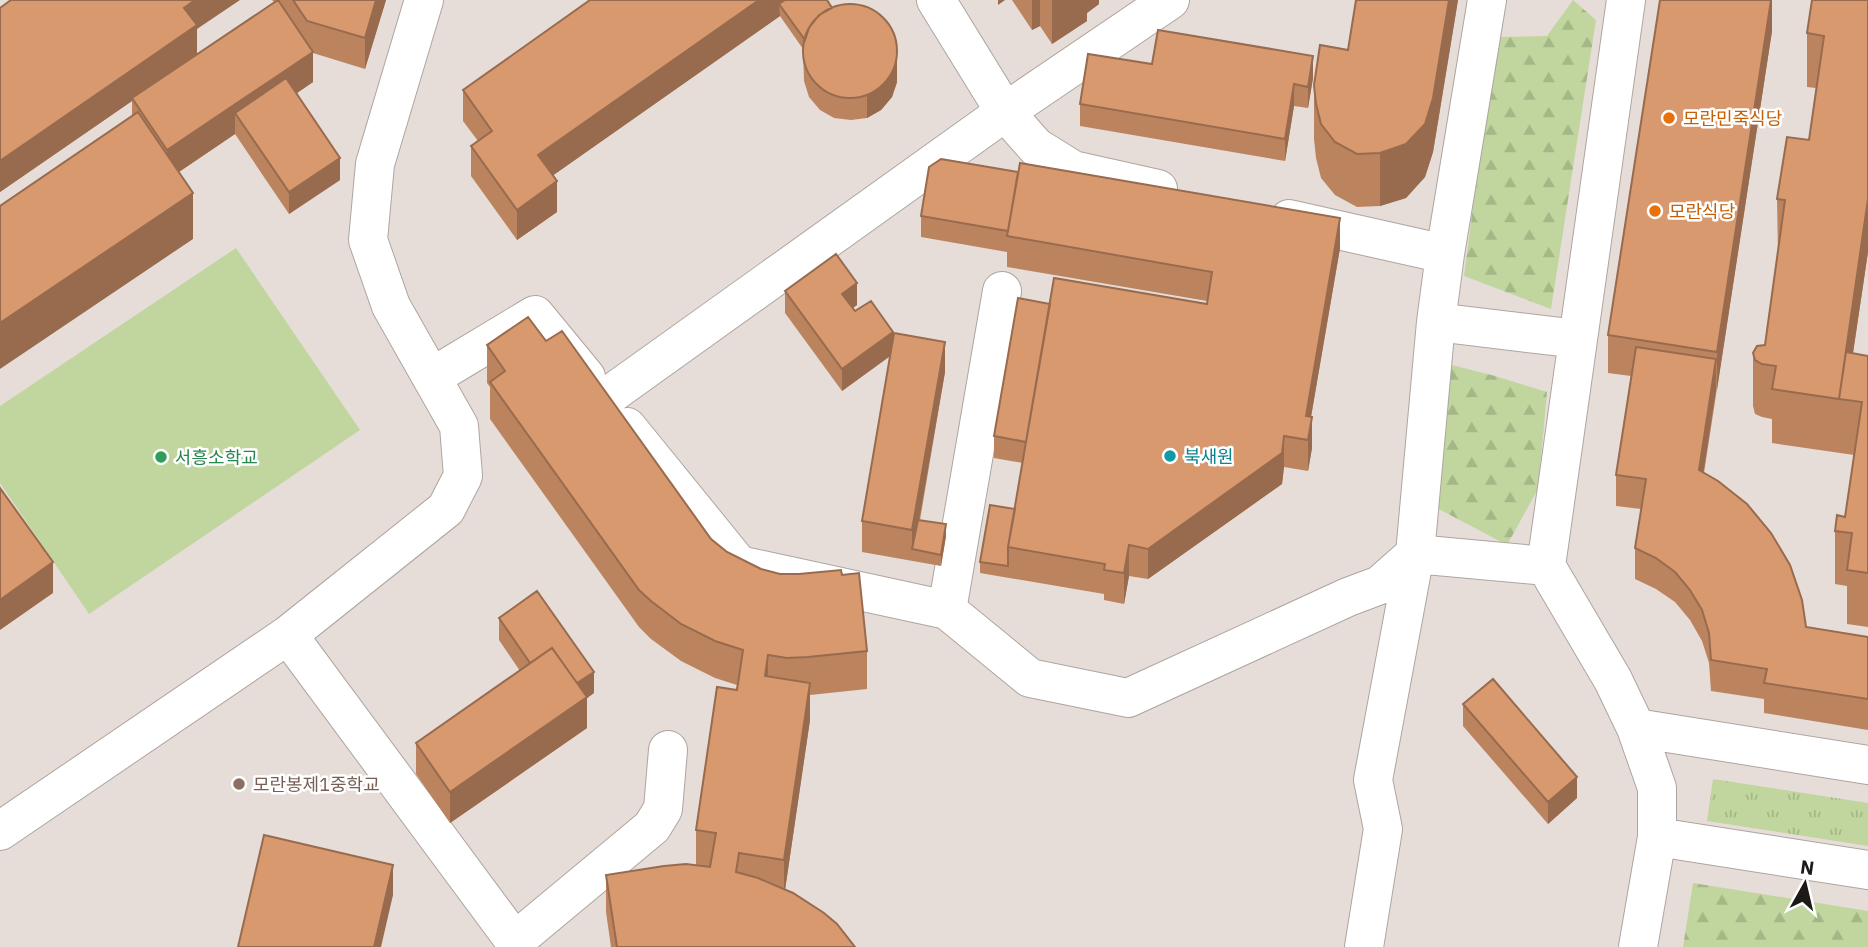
<svg xmlns="http://www.w3.org/2000/svg" width="1868" height="947" font-family="'IBM Plex Sans','Noto Sans KR',sans-serif">
  <style>
    .grass { fill: url(#grass-tufts) }
    .forest { fill: url(#forest-firs) }
    .park { fill: #c0d69e }
    .lines { fill: none; stroke-linecap: round; stroke-linejoin: round }
    .minor-casing { stroke: #aea5a0; stroke-width: 40 }
    .minor { stroke: #fff; stroke-width: 38 }
    .wall { fill: #bb845f }
    .shaded-wall { fill: #986b4e }
    .building { fill: #d9996f; stroke: #986b4e; stroke-width: 2 }
    .food-dot { fill: #e8710a; stroke: #fff; stroke-width: 2.5 }
    .culture-dot { fill: #0f9aa8; stroke: #fff; stroke-width: 2.5 }
    .leisure-dot { fill: #2e9e5b; stroke: #fff; stroke-width: 2.5 }
    .education-dot { fill: #8d6e63; stroke: #fff; stroke-width: 2.5 }
    .labels { text-anchor: middle; dominant-baseline: central; stroke-width: 5; stroke-linejoin: round; paint-order: stroke }
    .food-label { font-size: 18px; fill: #c56008; stroke: #fff; text-anchor: start }
    .culture-label { font-size: 18px; fill: #0d838f; stroke: #fff; text-anchor: start }
    .leisure-label { font-size: 18px; fill: #27864d; stroke: #fff; text-anchor: start }
    .education-label { font-size: 18px; fill: #785e54; stroke: #fff; text-anchor: start }
  </style>
  <defs>
    <pattern id="grass-tufts" width="24" height="20" patternUnits="userSpaceOnUse" patternTransform="scale(1.75)"><rect width="24" height="20" fill="#c0d69e"/><path d="M3 7l-1-3M5 7V3M7 7l1-3M15 17l-1-3M17 17v-4M19 17l1-3" fill="none" stroke="#a4b787"/></pattern>
    <pattern id="forest-firs" width="22" height="20" patternUnits="userSpaceOnUse" patternTransform="scale(1.75)"><rect width="22" height="20" fill="#c0d69e"/><path d="M5 1l3.5 6h-7zM16 11l3.5 6h-7z" fill="#a4b787"/></pattern>
  </defs>
  <rect width="100%" height="100%" fill="#e6ddd8"/>
  <path class="grass" d="M1713,779L1868,803V846L1707,821Z"/>
  <path class="forest" d="M1573,0L1596,20L1551,309L1464,276L1495,37L1547,36Z
    M1452,365L1495,376L1547,392L1538,489L1507,545L1435,507L1430,474Z
    M1693,883L1868,911V947H1683Z"/>
  <path class="park" d="M236,248L360,430L89,614L0,483V406Z"/>
  <g class="lines">
    <g class="minor-casing">
      <path id="minor" d="M936,0L1005,112L1036,147L1073,170L1158,189
        M1626,0L1546,566L1613,680L1636,728L1657,788V837L1638,947
        M1289,219L1445,254L1436,322L1415,554L1373,780L1383,829L1364,947
        M1445,254L1487,0
        M1436,322L1578,339
        M432,377L535,315L586,377
        M604,399L1005,112L1170,0
        M627,427L739,565L947,610L1030,678L1128,698L1348,597L1380,585L1415,554L1546,566
        M947,610L1002,291
        M288,635L519,947
        M1636,728L1868,765
        M0,831L288,635L446,509L463,476L459,426L391,306L368,240L375,164L424,0
        M1657,837L1868,870
        M515,941L652,827L663,809L668,750"/>
    </g>
    <use href="#minor" class="minor"/>
  </g>
  <path class="wall" d="M272,0H386L365,69L313,53V82L297,93L340,180L289,214L235,134L179,172L193,239L132,117V101L0,192V8L197,29V54L274,2Z
    M590,0H827L832,8L897,43V82L892,97L881,110L867,118L851,120L834,118L820,110L809,97L804,81L803,49L780,16L553,175L557,212L517,240L471,176V146L478,141L463,121V90Z
    M1012,0H1099V4L1087,13V21L1052,44L1040,26L1032,30Z
    M1356,0H1458L1433,152L1425,177L1406,198L1380,206L1357,207L1335,195L1321,178L1316,158L1314,139V85L1348,50Z
    M1772,0V31L1704,473L1806,627L1868,637V730L1764,713V699L1711,691L1709,663L1702,641L1690,620L1675,602L1656,589L1635,579V548L1641,509L1616,506V475L1631,376L1608,373V335Z
    M1868,0V252L1853,353L1868,356V627L1847,624V586L1835,584V531L1845,517L1854,455L1772,443V419L1762,417L1755,414L1753,406V353L1765,345L1778,253L1777,199L1809,140L1816,88L1807,87V33Z
    M1313,78L1308,108L1294,106L1285,161L1080,126V104Z
    M921,216L1340,248L1311,417L1312,448L1308,471L1284,467L1282,484L1148,579L1129,576L1124,604L1104,600V594L980,573V562L1015,509L1023,463L994,458V436L1050,304H1207V301L1007,267V252L921,237Z
    M785,291L857,305L853,308L855,311L945,372L920,520L946,536L941,566L862,552V521L890,356L842,391L785,313Z
    M546,341L711,539L727,552L761,569L780,574L842,575L867,651V689L810,695V720L785,890L855,947H611L606,912V875L696,866V830L737,685L715,678L681,661L651,639L639,627L490,419V387L487,383V345Z
    M499,618L594,693L587,698V728L450,823L416,774V743L520,671L499,640Z
    M1463,704L1577,798L1548,824L1463,726Z"/>
  <path class="shaded-wall" d="M195,0H240L197,29V56L132,98V101L0,192V161L184,8Z
    M376,0H386L365,69V38Z
    M759,0H802L779,4L780,16L538,186V155Z
    M998,0H1005L998,5Z
    M1032,0H1040V26L1032,30Z
    M1052,0H1099V4L1087,13V21L1052,44Z
    M1449,0H1458L1433,152L1425,177L1406,198L1380,206V153Z
    M1771,0H1772V31L1717,390V352Z
    M313,52V82L246,128L235,113V134L167,180V150Z
    M1313,56V78L1308,108V87Z
    M897,60V82L892,97L881,110L867,118V96Z
    M1294,84V106L1285,161V139Z
    M340,158V180L289,214V192Z
    M557,181V212L517,240V210Z
    M193,193V239L0,369V323Z
    M1868,199V252L1846,400L1839,399V453V399Z
    M1340,218V248L1307,440L1306,416Z
    M857,283V305L842,316V294Z
    M893,332V354L842,391V369Z
    M945,342V372L914,549H912V530Z
    M1716,359V390L1699,501V470Z
    M1312,417V448L1308,471V440Z
    M1284,436V467L1282,484L1148,579V549Z
    M946,524V536L941,566V555Z
    M1129,545V576L1124,604V573Z
    M53,562V593L0,630V600Z
    M768,655V692L765,676Z
    M594,672V693L587,698V728L450,823V792L573,686Z
    M810,683V720L784,897V860Z
    M1577,777V798L1548,824V802Z
    M393,865V895L381,947H374Z"/>
  <path class="building" d="M11,0H195L184,8L197,25L0,161V8Z
    M278,0L313,52L167,150L132,98Z
    M293,0H376L365,38L307,21Z
    M590,0H759L538,155L557,181L517,210L471,146L492,131L463,90Z
    M785,0H827L832,8L819,15L809,28L805,40L779,4Z
    M1356,0H1449L1433,98L1425,124L1406,144L1380,153L1357,154L1335,142L1321,124L1316,104L1314,85L1320,45L1348,50Z
    M1660,0H1771L1717,352L1608,335Z
    M1812,0H1868V199L1839,399L1772,389L1776,366L1762,364L1755,360L1753,353L1757,346L1765,345L1785,200L1777,199L1787,137L1809,140L1824,36L1807,33Z
    M803 51a47 47 0 1 1 94 0a47 47 0 1 1-94 0Z
    M1158,30L1313,56L1308,87L1294,84L1285,139L1080,104L1088,54L1152,64Z
    M286,78L340,158L289,192L235,113Z
    M138,112L193,193L0,323V206Z
    M941,159L1018,172L1008,231L921,216L929,167Z
    M1020,163L1340,218L1306,416L1312,417L1308,440L1284,436L1282,453L1148,549L1129,545L1124,573L1104,570L1105,564L1008,547L1054,278L1207,304L1212,272L1007,236Z
    M836,254L857,283L842,294L855,311L871,301L893,332L842,369L785,291Z
    M1018,298L1050,304L1026,442L994,436Z
    M528,317L546,341L562,331L711,539L727,552L761,569L780,574H799L841,570L842,575L859,573L867,651L808,657L787,658L768,655L765,676L810,683L784,860L739,853L736,872L758,878L793,893L824,913L837,924L855,947H617L606,875L664,866L686,864L710,867L716,833L696,830L717,687L737,690L743,650L715,641L681,624L651,601L639,590L490,382L505,371L487,345Z
    M894,333L945,342L912,530L862,521Z
    M1636,347L1716,359L1699,470L1718,481L1747,504L1771,533L1790,565L1802,600L1806,627L1868,637V699L1764,683L1767,669L1711,660L1709,633L1702,610L1690,590L1675,572L1656,558L1635,548L1646,479L1616,475Z
    M1846,352L1868,356V573L1847,570L1852,533L1835,531L1837,515L1845,517L1862,402L1839,399Z
    M0,488L53,562L0,600Z
    M990,505L1015,509L1008,547V566L980,562Z
    M918,520L946,524L941,555L912,549Z
    M537,591L594,672L577,683L552,648L530,663L499,618Z
    M552,648L587,697L450,792L416,743Z
    M1493,679L1577,777L1548,802L1463,704Z
    M264,835L393,865L374,947H238Z"/>
  <g class="food-dot">
    <circle cx="1669" cy="118" r="7"/>
    <circle cx="1655" cy="211" r="7"/>
  </g>
  <circle class="culture-dot" cx="1170" cy="456" r="7"/>
  <circle class="leisure-dot" cx="161" cy="457" r="7"/>
  <circle class="education-dot" cx="239" cy="784" r="7"/>
  <g class="labels">
    <g class="food-label">
      <text x="1683" y="118">모란민죽식당</text>
      <text x="1669" y="211">모란식당</text>
    </g>
    <g class="culture-label">
      <text x="1184" y="456">북새원</text>
    </g>
    <g class="leisure-label">
      <text x="175" y="457">서흥소학교</text>
    </g>
    <g class="education-label">
      <text x="253" y="784">모란봉제1중학교</text>
    </g>
  </g>
  <g transform="translate(1805 884) rotate(8)" stroke="#ffffff" stroke-width="5" paint-order="stroke">
  <path d="M0-5L12 26L0 18L-12 26Z" fill="#1c1917"/>
  <text y="-10" font-size="19" font-weight="bold" text-anchor="middle" fill="#1c1917">N</text>
  </g>
</svg>
